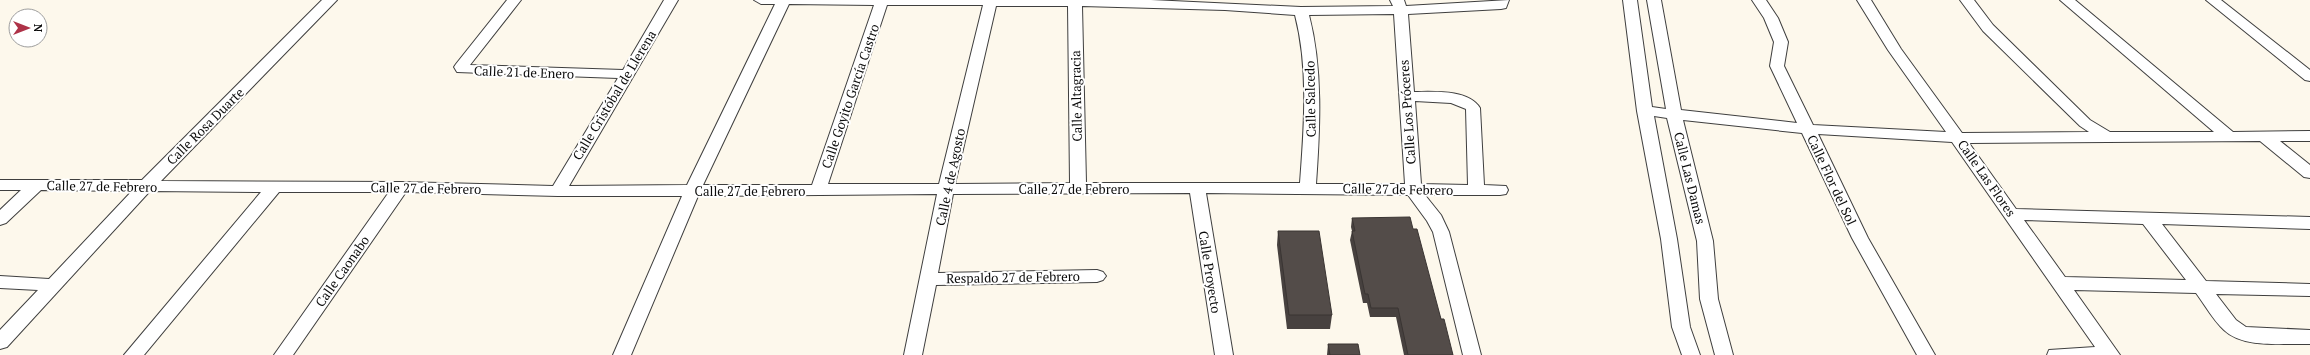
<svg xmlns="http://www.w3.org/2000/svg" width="2310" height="355" font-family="'PT Serif',serif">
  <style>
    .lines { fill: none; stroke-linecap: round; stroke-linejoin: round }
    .minor-casing { stroke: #3f3f3f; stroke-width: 2 }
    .minor { fill: #fff; fill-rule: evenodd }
    .wall { fill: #47413f }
    .building { fill: #534c49; stroke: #3a3533 }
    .labels { text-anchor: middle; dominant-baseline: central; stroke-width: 4; stroke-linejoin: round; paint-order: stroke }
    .street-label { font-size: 13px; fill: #0c0c0c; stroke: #fff }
  </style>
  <rect width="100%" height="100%" fill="#fdf8ec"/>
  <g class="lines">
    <g class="minor-casing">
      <path id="minor" d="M322,0H337L161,181L401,182L553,186L618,78L457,72L454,67L456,64L507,0H521L470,65L623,70L664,0H678L569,186L687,185L775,4H761L754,0H1151L1301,7L1393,6L1390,0H1404L1406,6L1509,0L1506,8L1501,9L1408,14L1414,92C1434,92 1468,89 1480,108L1484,185L1506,186L1508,190L1506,194L1500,195H1425L1441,215L1449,232L1481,355H1463L1433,232L1427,221L1408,195L1206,193L1233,355H1215L1190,193L953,194L938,273L1097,270L1103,272L1106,276L1103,280L1097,282L936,285L922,355H904L937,194L698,196L631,355H613L682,196H558L406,192L293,355H274L389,192H279L144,355H124L261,192L150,191L7,347L0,349V330L38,290L0,288V276L49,279L132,191L41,190L6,223L0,225V210L21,190H0V180H142ZM789,4L874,5L812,185H703ZM887,5H983L939,184H828ZM996,6H1068L1070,183L955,184ZM1082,6L1225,10L1295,15C1309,69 1304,128 1300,183H1086ZM1394,14L1405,184H1316C1320,128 1323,69 1309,15ZM1415,101L1451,103L1466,109L1468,185L1421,184Z
        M1623,0H1637L1652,107L1666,109L1647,0H1661L1681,110L1797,123L1770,66L1774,42L1764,18L1752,0H1766L1778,18L1788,42L1784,66L1813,125L1946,132L1888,50L1857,0H1871L1901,49L1962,133L2089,132L2080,126L1983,31L1960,0H1974L1993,25L2090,120L2110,132H2214L2060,0H2075L2233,132L2310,131V141H2280L2310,165V178L2304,177L2260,141L1969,143L2016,209L2310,217V229L2162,224L2206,281L2310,284V296L2216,294L2236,320L2246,327L2310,330V344C2284,343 2244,349 2224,330C2213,320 2205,305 2196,293L2074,290L2120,355H2047L2049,350L2095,347L1952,142L1818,134L1868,238L1935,355H1917L1852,238L1802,133L1683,120L1713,241L1718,299L1733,355H1715L1700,299L1697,241L1667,118L1654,116L1677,239L1690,327L1700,355H1682L1672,327L1661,239L1637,111ZM2024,220L2143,224L2186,280L2065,277Z
        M2206,0H2221L2310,70V81L2305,80Z"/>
    </g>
    <use href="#minor" class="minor"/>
  </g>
  <path class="wall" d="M1352,218L1413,229L1441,319L1453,355H1404L1396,317H1370L1367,303H1363L1350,240L1352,231L1351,227Z
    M1278,231L1332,315L1330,329H1287L1277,245Z
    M1328,344L1360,355H1327Z"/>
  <path class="building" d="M1410,217L1413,229H1417L1441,319H1444L1453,355H1408L1398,308H1371L1368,294H1365L1352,231H1355L1352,218Z
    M1278,231H1319L1332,315H1289Z
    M1328,344H1358L1360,355H1330Z"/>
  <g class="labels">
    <g class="street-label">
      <text transform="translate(524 72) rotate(2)">Calle 21 de Enero</text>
      <text transform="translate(614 95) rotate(-59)">Calle Cristóbal de Llerena</text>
      <text transform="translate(850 96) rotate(-71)">Calle Goyito García Castro</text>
      <text transform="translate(1076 96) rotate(-91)">Calle Altagracia</text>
      <text transform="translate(1310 99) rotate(-91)">Calle Salcedo</text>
      <text transform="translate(1407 112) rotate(-94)">Calle Los Próceres</text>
      <text transform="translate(205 126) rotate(-45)">Calle Rosa Duarte</text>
      <text transform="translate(950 177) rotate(-78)">Calle 4 de Agosto</text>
      <text transform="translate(1690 178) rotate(76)">Calle Las Damas</text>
      <text transform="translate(1987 178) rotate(55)">Calle Las Flores</text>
      <text transform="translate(1832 180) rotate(65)">Calle Flor del Sol</text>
      <text transform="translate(102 186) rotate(1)">Calle 27 de Febrero</text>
      <text transform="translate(426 188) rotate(1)">Calle 27 de Febrero</text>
      <text x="1074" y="189">Calle 27 de Febrero</text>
      <text transform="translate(1398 189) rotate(1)">Calle 27 de Febrero</text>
      <text x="750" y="191">Calle 27 de Febrero</text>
      <text transform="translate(342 271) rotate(-55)">Calle Caonabo</text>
      <text transform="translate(1210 272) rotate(81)">Calle Proyecto</text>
      <text transform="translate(1013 277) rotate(-1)">Respaldo 27 de Febrero</text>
    </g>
  </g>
  <g transform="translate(28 28) rotate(90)"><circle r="19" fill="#ffffff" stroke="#9e9e9e"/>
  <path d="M0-3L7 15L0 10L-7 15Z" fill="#ae3248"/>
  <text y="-6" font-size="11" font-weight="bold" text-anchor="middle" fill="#0c0c0c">N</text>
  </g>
</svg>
